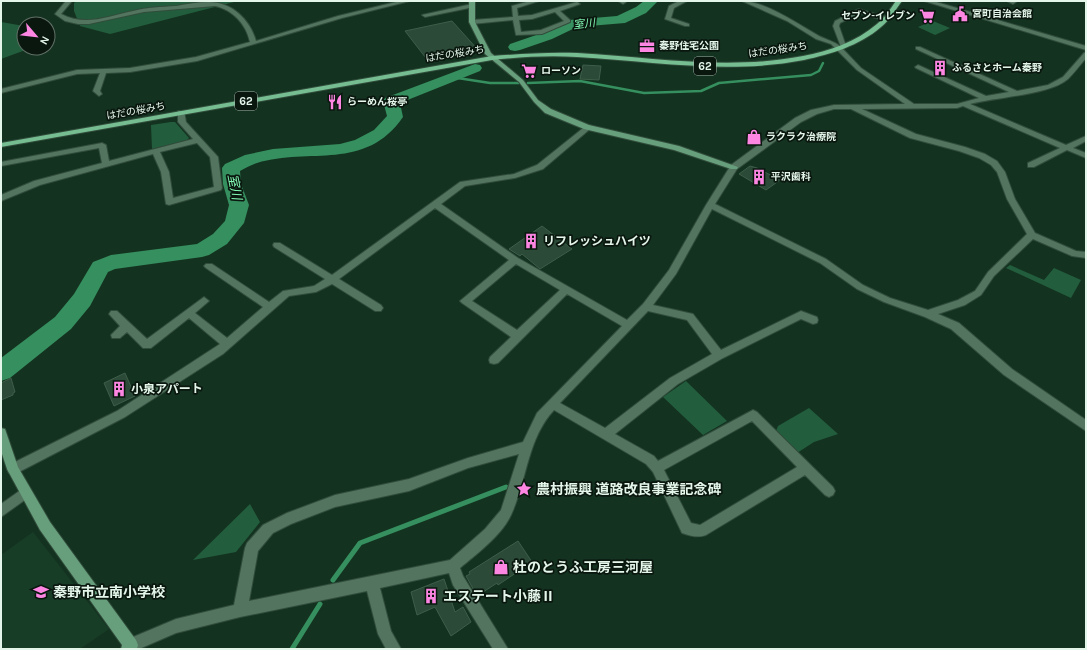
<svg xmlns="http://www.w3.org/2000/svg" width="1087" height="650" font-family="Karla,'Noto Sans JP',sans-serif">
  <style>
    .built { fill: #173d27 }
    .green { fill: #225e3d }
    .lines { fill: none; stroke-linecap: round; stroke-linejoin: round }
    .stream-far1 { stroke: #358f5e; stroke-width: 2.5 }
    .stream { stroke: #358f5e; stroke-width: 5 }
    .river { fill: #358f5e; fill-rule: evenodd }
    .building { fill: #2b4a37; stroke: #3f5e4a }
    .street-casing { stroke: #314d3c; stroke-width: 2 }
    .secondary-casing { stroke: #314d3c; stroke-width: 2 }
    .primary-casing { stroke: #314d3c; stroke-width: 2 }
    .street { fill: #53745f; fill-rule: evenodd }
    .secondary { fill: #679e7b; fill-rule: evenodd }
    .primary { fill: #76be91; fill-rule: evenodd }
    .labels { text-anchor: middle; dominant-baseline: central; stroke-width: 3.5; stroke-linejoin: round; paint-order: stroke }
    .far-poi-label { font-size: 10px; font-weight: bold; fill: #e4f6ea; stroke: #0a170f; text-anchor: start }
    .far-street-label { font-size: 10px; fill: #e4f6ea; stroke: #0a170f }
    .far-water-label { font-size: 11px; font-style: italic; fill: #81f5b1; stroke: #0a170f }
    .shield { fill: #0a170f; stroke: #a3b3a8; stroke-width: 1 }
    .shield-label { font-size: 11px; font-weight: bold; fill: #e4f6ea }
    .poi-label { font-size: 12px; font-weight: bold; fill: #e4f6ea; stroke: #0a170f; text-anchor: start }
    .water-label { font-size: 13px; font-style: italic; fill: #81f5b1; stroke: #0a170f }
    .near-poi-label { font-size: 14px; font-weight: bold; fill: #e4f6ea; stroke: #0a170f; text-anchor: start }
  </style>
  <rect width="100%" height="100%" fill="#143220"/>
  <path class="built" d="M33,532L109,629L80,649H1V555Z"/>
  <path class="green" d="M77,1H238L110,34L80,26L74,11V3Z
    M932,21H933L950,28L935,35L918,27Z
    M1,22L24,26V48H31L1,59Z
    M171,122H175L189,138L187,140L152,149L151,125Z
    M1010,265L1044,280L1054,268L1081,280L1071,298L1006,268Z
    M686,381L727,421L703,435L663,397Z
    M809,408L838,434L814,442L797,453L776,431L778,426Z
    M250,504L260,522L236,552L193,560Z"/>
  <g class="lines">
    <path class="stream-far1" d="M451,77L490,83H519
      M528,83L580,81L644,93L701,91L719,83L811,75L819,71L823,63"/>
    <path class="stream" d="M333,580L360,543L506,487
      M292,649L320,604"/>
    <path class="river" d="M644,1H658L646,13L625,23L577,27L552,39L520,50L515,51L510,50L508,47L510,44L542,33L569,20L617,16L636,7Z
      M475,64L480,65L482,68L480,71L400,103L403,117C365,172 310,147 257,163C251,165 246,168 240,171L241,184L249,205L244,223L227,244L209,255L202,257L115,269L108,272L90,306L71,329L10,378L1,381V358L55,317L74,294L93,262L111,255L197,244L213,234L225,221L229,205L223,184L222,168L225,164L245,155L273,149L340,144L355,140L374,130L387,116L383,101L385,98Z"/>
  </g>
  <path class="building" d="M452,21L479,51L429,62L405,31Z
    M583,65L601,66L599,80L580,79Z
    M750,166L757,168L780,180L766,190L739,174Z
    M542,226L572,249L540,269L522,254L520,256L509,249Z
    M125,373L135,396L114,406L104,383Z
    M11,378L15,392L13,393V395L1,400V383Z
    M518,541L532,562L498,585L497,583L477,596L466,576L470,574L469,572Z
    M444,579L455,612L463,607L471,622L451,636L435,607L417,615L411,592Z"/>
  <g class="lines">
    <g class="street-casing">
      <path id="street" d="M66,1H72L61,14C85,27 109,16 133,11C147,7 161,7 176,6C187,4 198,2 209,2C232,2 250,20 256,41L338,16L400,1H410L342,18L197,61L130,72L106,73L100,91L102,94L99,96L93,91L100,73L77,74L1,93V89L77,70L130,68L196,57L250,42C246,24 233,10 215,6L144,12L89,24H78L65,21L55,14Z
        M530,1H539L517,8L518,16L532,15L577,2L580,4L560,11L570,20V22L542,34L516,35L513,20L472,24L469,22L472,20L513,17L512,6ZM555,12L564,21L541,30L521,32L519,20L532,19Z
        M618,1H625L626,2L623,4Z
        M679,1H687L674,8L671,18L689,24V26H685L665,19L669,6Z
        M742,1C765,1 799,25 819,36C827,40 834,41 841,47L833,26L835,21L859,9L888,18L889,19L886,21L860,13L840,23L839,26L846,46L841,47L861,68L914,104H957L979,98L916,68L915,67L918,65L986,96L1009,92L916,49V47H920L1017,91L1048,85L1063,77L1084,53L1086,52V58C1080,65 1074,73 1068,79C1050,95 996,97 970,104L1066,145L1086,136V141L1073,148L1086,153V158L1067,150L1034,167H1028V163L1060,148L963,106L957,108L862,109L916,134L965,147L985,154L997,161L1005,172L1015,199L1035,233L1076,251L1086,252V258L1072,256L1033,239L994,276L981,295L965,305L938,314L959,323L1012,369L1086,420V431L1004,375L951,329L925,317L884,302L857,289L820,263L712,209L676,274L653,305L693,314L721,350L801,311L817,317L818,320L817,323L813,324L801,319L723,358L678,384L615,434L654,456L658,461L753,410L757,412L833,487L835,491L833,495L829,497L825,495L805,475L706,535C698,538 690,536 682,533L653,472L646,464L554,410C527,439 527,481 511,515C502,535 477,554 460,568L463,576L508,649H493L453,585L449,573L380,588L391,631L401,649H386L378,634L367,591L240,617L176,633L139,649H125L124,645L126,640L176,619L234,605L245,548L247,543L263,525L287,513L335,495L409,479L468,458L523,442L537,413L622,326L567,294L498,363L494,364L490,363L489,360L490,357L511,337L462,303L460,301L509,260L435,208L339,279L381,305L383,308L381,311H375L332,284L316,292L289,296L223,354L125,417L17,473L13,474L9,473L7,469L9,465L117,411L220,344L189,318L151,348H143L127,332L120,338H112L111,335L120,326L109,314L111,311H117L147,339L204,297L209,301L195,313L227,338L263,307L206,268L204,266L206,264H212L269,302L283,291L314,286L325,279L274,247L273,245L274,243H280L332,275L460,182L514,174L537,165L587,125H590V129L543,169L515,178L465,186L441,204L518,258L627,320L643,304L669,270L706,205L731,165L795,118L811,110L834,105L905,104L857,70L831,44L816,39L787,21ZM834,109H851L910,138L959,151L979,158L991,165L997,172L1007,199L1027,234L988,272L975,291L958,300L928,310L890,298L863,285L826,259L715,204L737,169L801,122L817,114ZM516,264L560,290L517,330L472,301ZM648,311L687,320L712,354L670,378L605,428L560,403ZM752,421L797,467L700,525L691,523L664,470ZM519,454L501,510L485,529L450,560L249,601L258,551L273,533L291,524L335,507L409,491L468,468Z
        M924,1H933L1086,46V50Z
        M1007,1H1015L1016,2L1013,4Z
        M472,4L474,5V7L425,17L422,15Z
        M178,111H184L186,122L218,157L222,188L221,190L169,205L166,204L161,172L153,154L40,185L1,201V195L34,181L102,163L99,148L1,166V162L102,143L106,145L109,161L193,139L178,122ZM197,143L210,157L214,187L173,198L169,172L160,152Z
        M25,487L29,489L31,493L29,497L1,517V504Z"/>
    </g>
    <g class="secondary-casing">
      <path id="secondary" d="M469,1H475V22L491,53L523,80L538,100L551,109L589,125L679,146L738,167L737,169H731L674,150L584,129L545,113L534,102L519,82L485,54L469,22Z
        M1,428L5,429L18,467L50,522L136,640L138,645L137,649H121L122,645L40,530L7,469L1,451Z"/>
    </g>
    <g class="primary-casing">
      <path id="primary" d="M896,1H902C895,10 890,20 881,27C859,46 831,54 804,60C726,75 654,61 577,57C549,55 520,57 492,60L1,147V143L492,56C520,54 548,52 577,53C654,57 726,71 803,56C829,51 856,42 877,24C885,18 890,9 896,1Z"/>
    </g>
    <use href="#street" class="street"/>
    <use href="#secondary" class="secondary"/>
    <use href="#primary" class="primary"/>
  </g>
  <defs>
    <g id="civic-bare" transform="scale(1.2)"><path d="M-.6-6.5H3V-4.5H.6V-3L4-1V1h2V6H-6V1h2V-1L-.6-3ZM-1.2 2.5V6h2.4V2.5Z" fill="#fd86e3" stroke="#0a170f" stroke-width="2.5" paint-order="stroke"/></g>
    <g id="supermarket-bare" transform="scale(1.2)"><path d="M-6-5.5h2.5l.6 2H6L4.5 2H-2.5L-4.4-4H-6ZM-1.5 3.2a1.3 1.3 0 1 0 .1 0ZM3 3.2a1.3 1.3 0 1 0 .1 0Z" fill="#fd86e3" stroke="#0a170f" stroke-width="2.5" paint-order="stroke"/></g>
    <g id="office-bare" transform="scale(1.2)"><path d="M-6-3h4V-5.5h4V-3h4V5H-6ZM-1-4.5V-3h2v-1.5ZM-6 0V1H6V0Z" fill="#fd86e3" stroke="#0a170f" stroke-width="2.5" paint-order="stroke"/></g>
    <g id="building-bare" transform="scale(1.2)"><path d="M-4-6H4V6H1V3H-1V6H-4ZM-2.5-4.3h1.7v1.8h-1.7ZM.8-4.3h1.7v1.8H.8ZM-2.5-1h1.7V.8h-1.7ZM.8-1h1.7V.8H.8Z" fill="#fd86e3" stroke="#0a170f" stroke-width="2.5" paint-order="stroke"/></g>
    <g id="restaurant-bare" transform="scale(1.2)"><path d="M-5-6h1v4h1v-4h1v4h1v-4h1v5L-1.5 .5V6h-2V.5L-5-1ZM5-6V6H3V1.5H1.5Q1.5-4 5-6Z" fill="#fd86e3" stroke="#0a170f" stroke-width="2.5" paint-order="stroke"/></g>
    <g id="shop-bare" transform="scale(1.2)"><path d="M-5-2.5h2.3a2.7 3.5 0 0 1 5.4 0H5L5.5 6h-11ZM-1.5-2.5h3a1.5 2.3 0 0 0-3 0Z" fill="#fd86e3" stroke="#0a170f" stroke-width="2.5" paint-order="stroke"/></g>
    <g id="sight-bare" transform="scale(1.2)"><path d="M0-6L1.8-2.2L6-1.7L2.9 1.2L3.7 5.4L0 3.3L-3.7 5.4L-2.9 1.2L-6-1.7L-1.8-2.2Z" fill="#fd86e3" stroke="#0a170f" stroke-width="2.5" paint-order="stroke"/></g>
    <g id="school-bare" transform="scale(1.2)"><path d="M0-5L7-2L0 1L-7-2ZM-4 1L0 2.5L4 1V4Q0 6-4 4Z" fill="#fd86e3" stroke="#0a170f" stroke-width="2.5" paint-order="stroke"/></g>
  </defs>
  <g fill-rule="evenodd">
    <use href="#civic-bare" x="960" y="14"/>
    <use href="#supermarket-bare" x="927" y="16"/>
    <use href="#office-bare" x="647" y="46"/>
    <use href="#building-bare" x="940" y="68"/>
    <use href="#supermarket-bare" x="529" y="71"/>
    <use href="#restaurant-bare" x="335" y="102"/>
    <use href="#shop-bare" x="754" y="137"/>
    <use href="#building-bare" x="759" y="177"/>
    <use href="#building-bare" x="531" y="241"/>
    <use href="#building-bare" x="119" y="389"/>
    <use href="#sight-bare" x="524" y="489"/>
    <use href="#shop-bare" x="501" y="567"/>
    <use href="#school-bare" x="41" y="592"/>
    <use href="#building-bare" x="431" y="596"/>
  </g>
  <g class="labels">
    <g class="far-poi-label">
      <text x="972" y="14">宮町自治会館</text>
      <text x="915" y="16" text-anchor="end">セブン-イレブン</text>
      <text x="659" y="46">秦野住宅公園</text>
      <text x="952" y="68">ふるさとホーム秦野</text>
      <text x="541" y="71">ローソン</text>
      <text x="347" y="102">らーめん桜亭</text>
      <text x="766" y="137">ラクラク治療院</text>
      <text x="771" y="177">平沢歯科</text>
    </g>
    <g class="far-street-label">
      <text transform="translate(778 50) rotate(-8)">はだの桜みち</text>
      <text transform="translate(455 54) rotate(-9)">はだの桜みち</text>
      <text transform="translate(136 111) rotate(-10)">はだの桜みち</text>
    </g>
    <g class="far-water-label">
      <text transform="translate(584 24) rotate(-7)">室川</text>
    </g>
    <g class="shield">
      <rect x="694" y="57" width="22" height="18" rx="3"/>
      <rect x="235" y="92" width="22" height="18" rx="3"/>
    </g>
    <g class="shield-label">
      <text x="705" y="66">62</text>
      <text x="246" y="101">62</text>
    </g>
    <g class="poi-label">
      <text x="543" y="241">リフレッシュハイツ</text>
      <text x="131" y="389">小泉アパート</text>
    </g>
    <g class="water-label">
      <text transform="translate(235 187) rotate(79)">室川</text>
    </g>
    <g class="near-poi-label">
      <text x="536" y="489">農村振興 道路改良事業記念碑</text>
      <text x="513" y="567">杜のとうふ工房三河屋</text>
      <text x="53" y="592">秦野市立南小学校</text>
      <text x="443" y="596">エステート小藤Ⅱ</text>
    </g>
  </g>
  <rect width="1087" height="650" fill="none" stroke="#e4f6ea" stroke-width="4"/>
  <g transform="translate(36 36) rotate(118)"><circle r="19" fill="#0a170f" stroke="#617067"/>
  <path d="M0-3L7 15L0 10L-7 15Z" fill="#fd86e3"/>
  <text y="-6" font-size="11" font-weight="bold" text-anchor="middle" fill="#e4f6ea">N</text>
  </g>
</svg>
